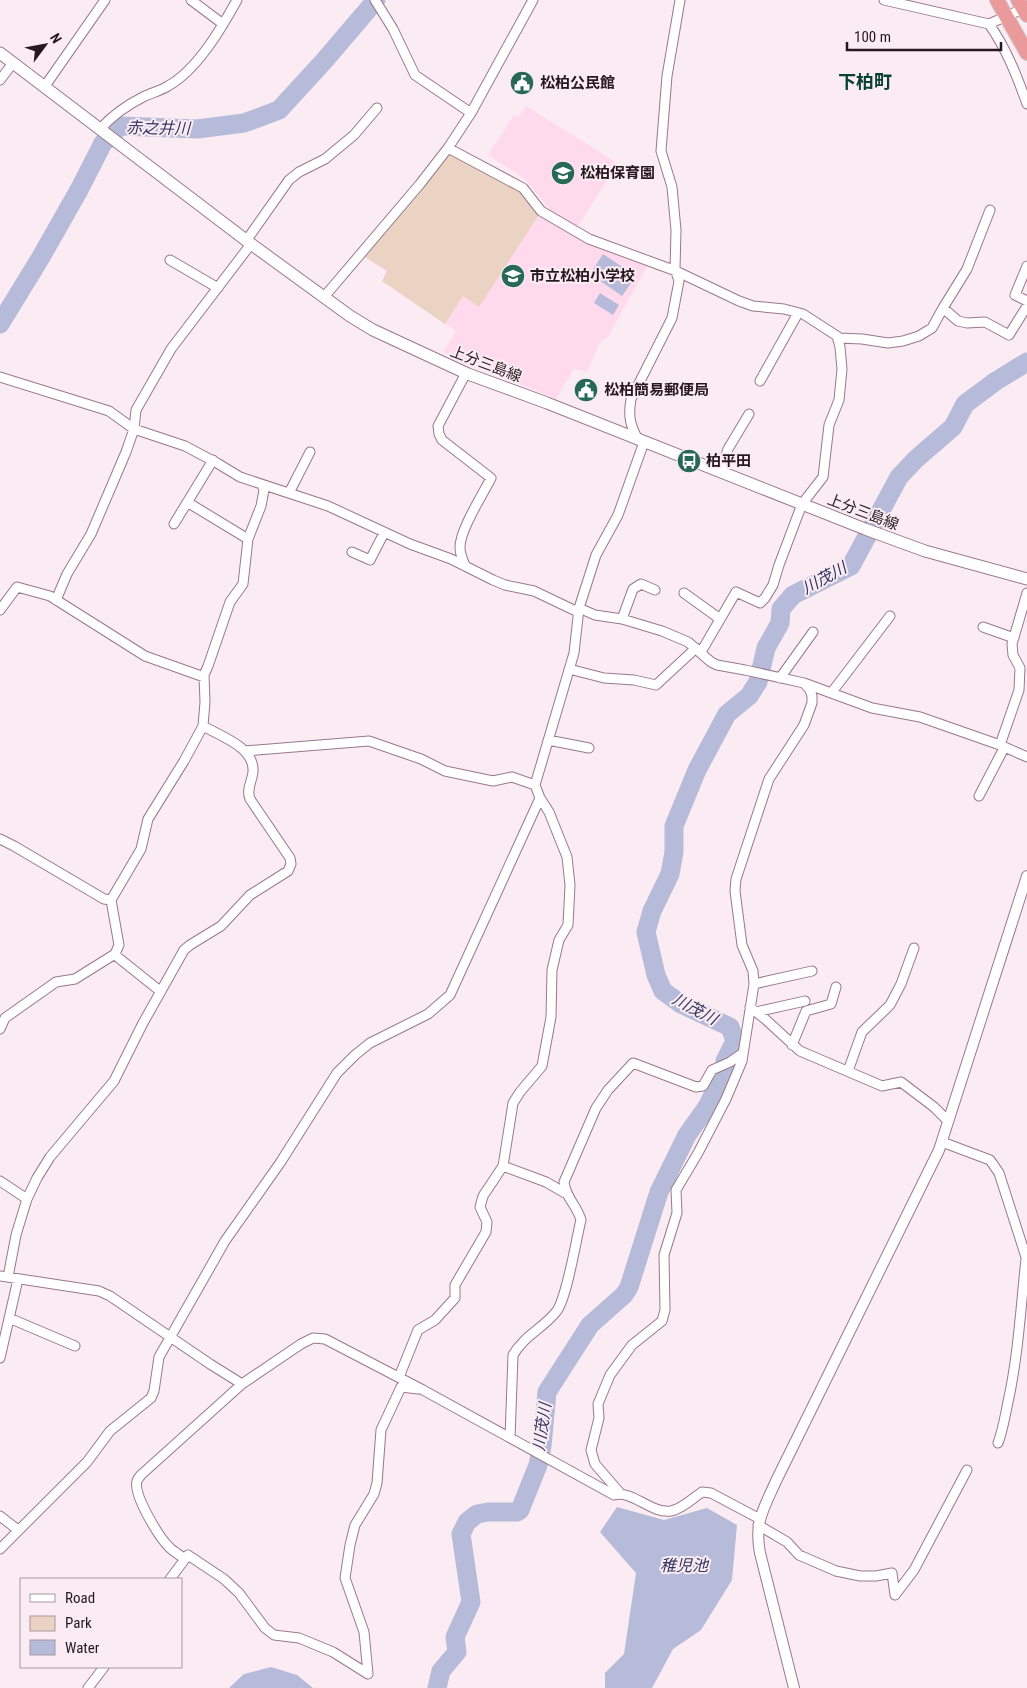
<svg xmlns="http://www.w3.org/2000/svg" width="1027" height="1688" font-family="'Roboto Condensed','Noto Sans JP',sans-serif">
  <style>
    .built { fill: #ffdaed }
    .green { fill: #ebd3c3 }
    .water { fill: #b5bbd9 }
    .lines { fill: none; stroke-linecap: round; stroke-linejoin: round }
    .river { stroke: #b5bbd9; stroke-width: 19 }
    .minor-casing { stroke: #9a788a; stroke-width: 11 }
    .tertiary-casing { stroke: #9a788a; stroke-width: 12 }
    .secondary-casing { stroke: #9a788a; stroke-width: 13 }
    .trunk-casing { stroke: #cfccce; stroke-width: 16 }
    .minor { stroke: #fff; stroke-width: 9 }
    .tertiary { stroke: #fff; stroke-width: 10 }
    .secondary { stroke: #fff; stroke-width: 11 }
    .trunk { stroke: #ea9a9a; stroke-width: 14 }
    .labels { text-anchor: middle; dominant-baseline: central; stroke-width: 4; stroke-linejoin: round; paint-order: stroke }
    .poi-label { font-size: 15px; font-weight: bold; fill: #26181f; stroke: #fbecf3; text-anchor: start }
    .street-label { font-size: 15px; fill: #26181f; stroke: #fbecf3 }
    .water-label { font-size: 16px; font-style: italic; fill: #313660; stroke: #fbecf3 }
    .quarter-label { font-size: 18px; font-weight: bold; fill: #073f31; stroke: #fbecf3 }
  </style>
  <rect width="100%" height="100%" fill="#fbecf3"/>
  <path class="built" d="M526,106L613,160L616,166L577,228L551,211L525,179L488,155L514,115L518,117Z
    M449,154L577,238L648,265L608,337L600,342L587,372L574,369L556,399L443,352L456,331L382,281L387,271L365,257Z"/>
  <path class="green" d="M449,154H454L518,189L540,213L479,307L463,296L445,324L382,281L387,271L365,257Z"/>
  <path class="water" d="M603,254L636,276L622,296L590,274Z
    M600,293L619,305L613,315L594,303Z
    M617,1507L664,1520L707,1508L737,1525L732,1580L701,1630L673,1649L652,1688H605V1673L624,1654L636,1573L600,1532Z
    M271,1667L297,1675L313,1688H229L244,1674Z"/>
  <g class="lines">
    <path class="river" d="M0,324L41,257L79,190L103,143L120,126L197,129L244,123L279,110L324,61L376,0
      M437,1688L441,1671L457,1652L455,1637L471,1602L461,1534L467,1522L477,1514L488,1512H517L520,1510L538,1465L542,1446L547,1392L590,1325L624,1295L629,1287L659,1192L687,1135L707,1107L726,1069L725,1061L735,1041L730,1027L681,1004L663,991L656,975L646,932L652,911L670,874L674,852V826L697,770L727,714L749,696L758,682L766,648L780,623L781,609L793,595L851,566L899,477L916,459L953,427L965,404L996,381L1027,362"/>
    <g class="minor-casing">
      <path id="minor" d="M191,0L223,24
        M375,0L393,29L415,75L471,113
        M884,0L989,24L1027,7
        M989,24C1006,48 1017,76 1027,104
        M0,80L13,63
        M45,86L105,0
        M100,129C112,116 127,105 143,97C151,93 160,91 168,86C197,70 221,29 237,0
        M448,148L523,188L541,211L589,239L676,271L739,301L753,306L784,309L803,314L837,336L840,347L842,369L839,400L829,425L823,477L802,504L779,565L773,585L765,598L760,603L736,592L701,652
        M246,241L289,180L299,172L325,159L354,135L377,108
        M170,260L218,288
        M1027,266L1015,295L1027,301
        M324,297L420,184L448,148L471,113L533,0
        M943,308L967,269L990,210
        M838,338L862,339L888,343L903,341L919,336L932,328L943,308L958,321L967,323L985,322L1009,335L1027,306
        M0,377L109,411L134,429L185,446L217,463L240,477L328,506L410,544L451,559L493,580L505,585L534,591L578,612
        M760,381L798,313
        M638,440C630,424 628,417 631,399L672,318L679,281L675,269L676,230L672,187L661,151L667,76L680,0
        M720,472L728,449L749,414
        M289,493L310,452
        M187,502L248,539
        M174,524L213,460
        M352,552L370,560L384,533
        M465,565C462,559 460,554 460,547C460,530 483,494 491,478L442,440L439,434L438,426L466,373
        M684,593L720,619
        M56,600L67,574L91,534L126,452L134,429L136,410L171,349L251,244
        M579,608L595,615L622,619L662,631L688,642L711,662L717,665L745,670L804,683L872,708L920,717L1000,745L1027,757
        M0,610L17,587L50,596L145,656L204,677
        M622,619L633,589L641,584L655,590
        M983,627L1014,638
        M569,669L604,678L634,680L656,685L696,648
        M780,678L813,632
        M832,692L890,616
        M548,740L589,748
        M1000,745L1019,690L1020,668L1013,655L1012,644L1027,593
        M245,751L369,741L421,759L445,771L493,781L512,777L535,785L540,798L549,812L567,857L570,885L568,925L559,940L552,970L551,1017L542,1066L520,1092L513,1103L503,1166L483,1196L480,1207L487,1222L486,1232L455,1285V1298L435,1320L418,1330L399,1377
        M535,785L574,653L579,608L596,555L618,515L644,442
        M979,796L1004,748
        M0,839L14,846L104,899L111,900
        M115,955L160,991
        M754,984L812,971
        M750,1007L765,1019L800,1051L882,1086L901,1082L934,1107L948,1121
        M756,1012L805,1001
        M0,1029L5,1018L56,982L75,979L115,954L119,945L111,900L141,849L148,819L184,761L203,726L205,702L204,675L208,666L230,602L243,584L248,539L261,506L264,490L262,485
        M792,1045L806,1011L831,1004L836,987
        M848,1071L862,1032L890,1005L901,984L914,948
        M942,1142L990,1160L999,1173L1026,1257
        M503,1166L546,1182L565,1193
        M0,1181L27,1199
        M0,1276L99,1291L110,1296L210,1364L242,1384
        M8,1277L16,1235L27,1199L37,1178L50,1157L114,1081L143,1023L184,950L190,945L221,926L250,895L288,871L291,864L290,858L250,799C246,789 252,782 253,772C255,747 220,736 203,726
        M9,1318L75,1346
        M0,1358L18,1279
        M510,1438L513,1355C523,1337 543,1328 556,1312C567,1299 576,1239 581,1220C577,1205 566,1199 564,1182L596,1108L608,1090L633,1063L696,1087L703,1086L712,1070L730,1062L743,1053
        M998,1443C1003,1430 1005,1416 1008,1402C1019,1352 1021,1301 1027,1250
        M620,1493L595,1464L591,1450L599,1418L598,1404L610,1375L632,1345L662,1321L665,1310L664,1255L677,1213L676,1190L698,1153L726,1099L742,1061L754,984L753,971L742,945L735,891L736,879L769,779L804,725L812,703V696L810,690L804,683
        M0,1516L18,1530
        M758,1525L787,1542L799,1555L836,1571L860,1576H876L892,1573L895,1595L914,1570L967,1470
        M0,1549L87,1462L110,1431L151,1398L154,1391L159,1357L225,1241L280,1163L337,1073L355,1055L370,1043L428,1014L450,995L540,798
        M185,1559C180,1555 174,1552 169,1547C159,1537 133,1495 137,1481C138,1478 140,1476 142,1474L242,1384L301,1344L313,1338L325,1339L423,1390L614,1495C633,1490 651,1514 671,1511C682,1509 693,1498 702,1492L711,1493L760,1519
        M170,1579L188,1555L224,1579L239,1593L265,1628L274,1635L299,1638L333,1652L368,1674
        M368,1674L364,1632L345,1578L350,1545L355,1525L374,1494L377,1483L381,1430L401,1387L418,1389
        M88,1688L104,1667"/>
    </g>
    <g class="tertiary-casing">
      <path id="tertiary" d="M794,1688L760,1553C754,1522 764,1508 776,1481L939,1150L1027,876"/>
    </g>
    <g class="secondary-casing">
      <path id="secondary" d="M0,53L251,244L350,316L373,330L468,374L547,403L865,529L925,551L1027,579"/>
    </g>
    <g class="trunk-casing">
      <path id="trunk" d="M997,0L1027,53
        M1018,0L1027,15"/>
    </g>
    <use href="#minor" class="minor"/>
    <use href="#tertiary" class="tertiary"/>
    <use href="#secondary" class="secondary"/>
    <use href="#trunk" class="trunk"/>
  </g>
  <defs>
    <g id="civic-disc" transform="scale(1.25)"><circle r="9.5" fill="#286856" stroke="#fbecf3"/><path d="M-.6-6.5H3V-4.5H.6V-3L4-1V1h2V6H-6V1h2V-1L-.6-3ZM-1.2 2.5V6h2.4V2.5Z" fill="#fff"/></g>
    <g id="school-disc" transform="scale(1.25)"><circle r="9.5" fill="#286856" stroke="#fbecf3"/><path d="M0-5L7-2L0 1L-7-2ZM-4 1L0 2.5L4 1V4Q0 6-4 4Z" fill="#fff"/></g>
    <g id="bus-disc" transform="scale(1.25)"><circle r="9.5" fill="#286856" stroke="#fbecf3"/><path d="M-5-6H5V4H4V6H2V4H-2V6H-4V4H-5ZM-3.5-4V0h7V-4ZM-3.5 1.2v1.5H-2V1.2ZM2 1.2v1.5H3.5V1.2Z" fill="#fff"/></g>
  </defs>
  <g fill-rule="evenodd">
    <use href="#civic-disc" x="522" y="83"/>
    <use href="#school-disc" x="563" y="173"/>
    <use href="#school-disc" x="513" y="276"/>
    <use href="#civic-disc" x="586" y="390"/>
    <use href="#bus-disc" x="689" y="461"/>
  </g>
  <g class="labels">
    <g class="poi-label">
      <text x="540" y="83">松柏公民館</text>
      <text x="580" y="173">松柏保育園</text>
      <text x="530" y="276">市立松柏小学校</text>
      <text x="604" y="390">松柏簡易郵便局</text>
      <text x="706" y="461">柏平田</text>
    </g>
    <g class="street-label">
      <text transform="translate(486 364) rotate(21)">上分三島線</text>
      <text transform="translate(863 512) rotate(21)">上分三島線</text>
    </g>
    <g class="water-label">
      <text transform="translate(158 128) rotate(1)">赤之井川</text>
      <text transform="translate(824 578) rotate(-29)">川茂川</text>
      <text transform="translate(695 1009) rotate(28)">川茂川</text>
      <text transform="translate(542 1427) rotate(-82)">川茂川</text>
      <text x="684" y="1565">稚児池</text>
    </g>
    <g class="quarter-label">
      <text x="865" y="81">下柏町</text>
    </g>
  </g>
  <rect x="20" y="1578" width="162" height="90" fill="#fbecf3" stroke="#a6979e"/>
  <rect x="30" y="1594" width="25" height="8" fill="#ffffff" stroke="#a6979e"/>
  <text x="65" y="1603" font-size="15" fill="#26181f">Road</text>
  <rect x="30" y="1616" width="25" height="15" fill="#ebd3c3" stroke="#a6979e"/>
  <text x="65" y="1628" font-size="15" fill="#26181f">Park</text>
  <rect x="30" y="1640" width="25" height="15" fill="#b5bbd9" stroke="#a6979e"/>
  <text x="65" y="1653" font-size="15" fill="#26181f">Water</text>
  <g transform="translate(45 45) rotate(58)" stroke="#fbecf3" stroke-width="4" paint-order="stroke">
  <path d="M0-4L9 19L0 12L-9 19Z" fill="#26181f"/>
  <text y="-8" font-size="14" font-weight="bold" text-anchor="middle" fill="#26181f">N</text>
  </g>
  <path d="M847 42v8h154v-8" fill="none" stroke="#26181f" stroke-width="2.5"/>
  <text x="854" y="42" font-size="15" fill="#26181f" stroke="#fbecf3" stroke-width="4" paint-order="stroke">100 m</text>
</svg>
